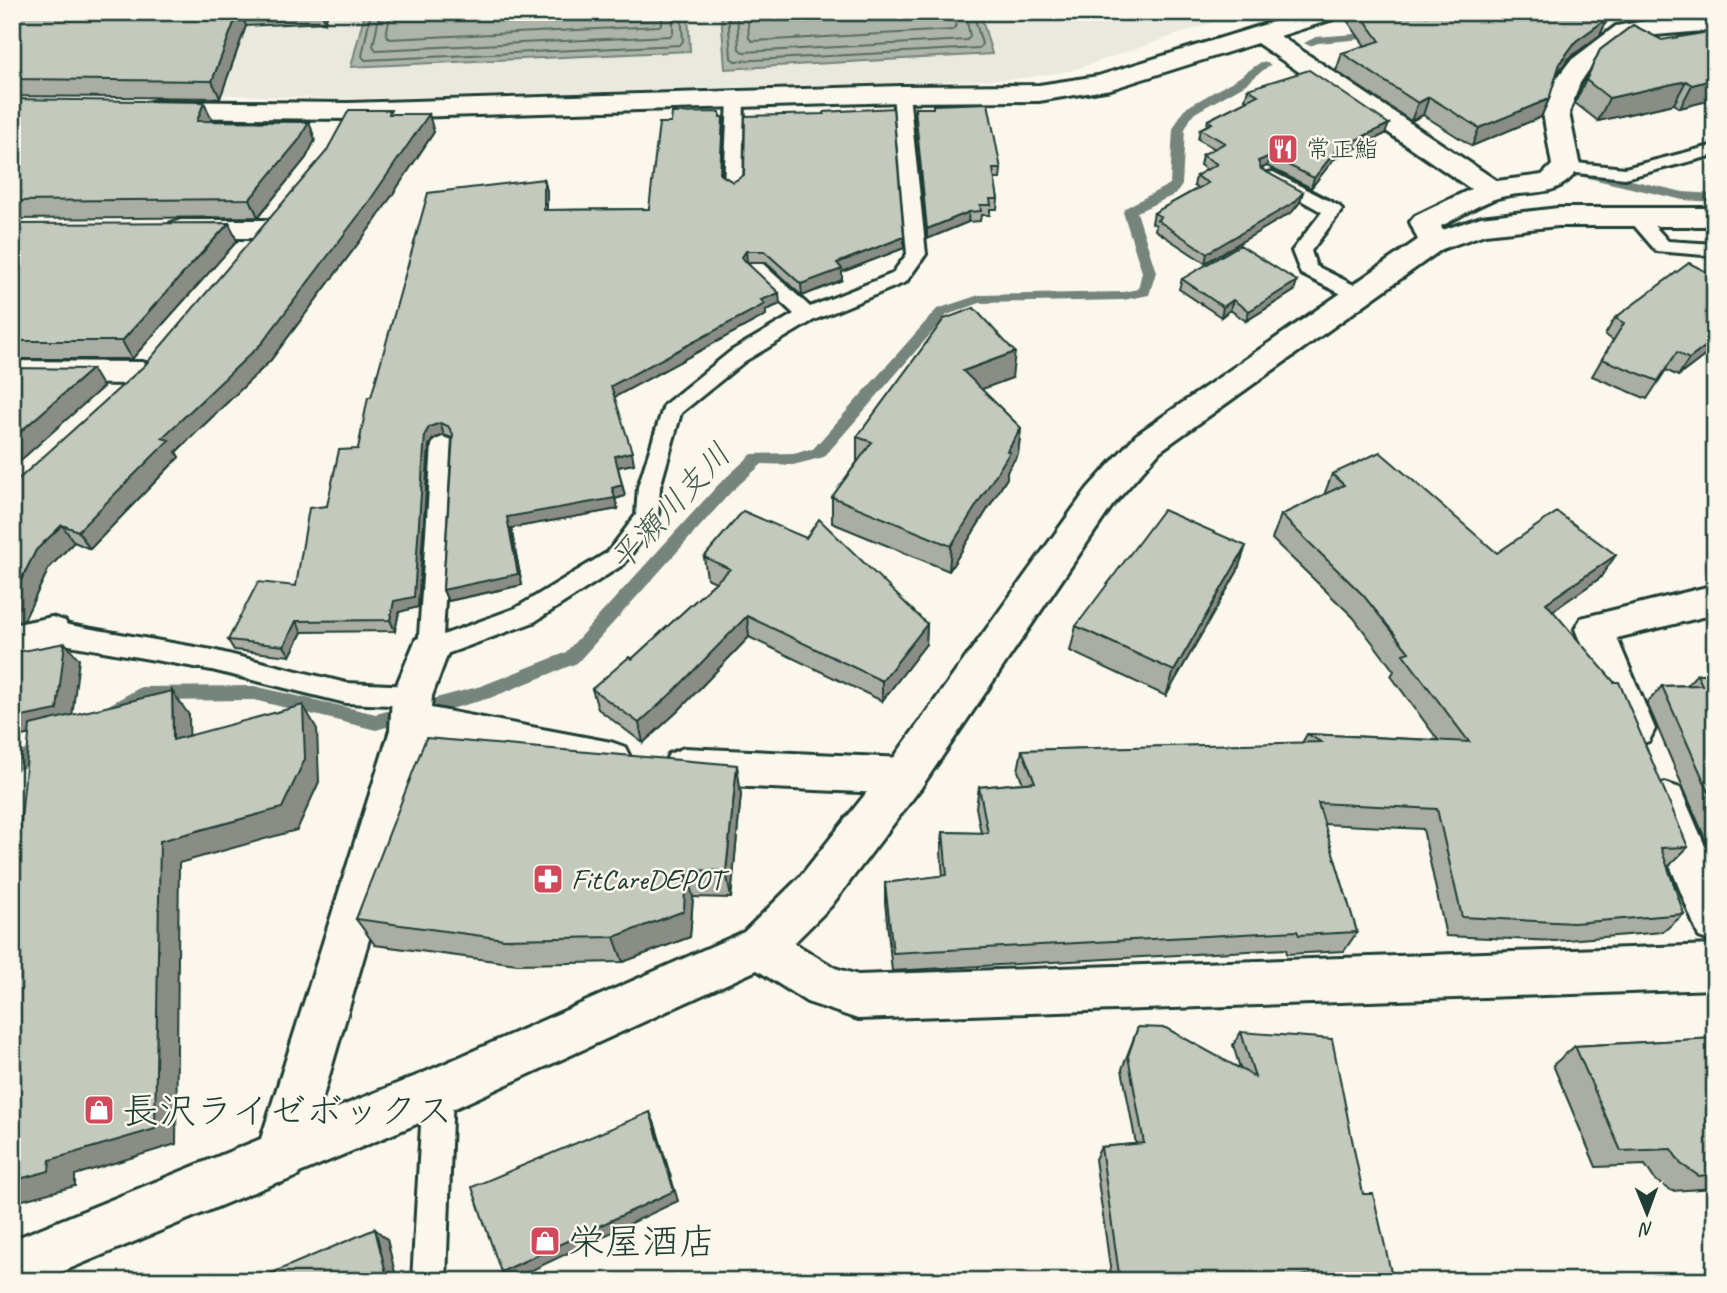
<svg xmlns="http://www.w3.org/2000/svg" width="1727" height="1293" font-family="Caveat,'Klee One',sans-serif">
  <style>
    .built { fill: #eae9de }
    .water { fill: #adb4aa; stroke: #74847b; stroke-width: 2 }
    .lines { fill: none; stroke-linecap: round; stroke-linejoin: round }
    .shore { stroke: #586d63; stroke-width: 2 }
    .stream { fill: #74847b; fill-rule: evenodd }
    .service-casing { stroke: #1f3d34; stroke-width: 6 }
    .minor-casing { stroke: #1f3d34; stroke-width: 6 }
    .tertiary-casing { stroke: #1f3d34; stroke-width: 6 }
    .service { fill: #fbf7ec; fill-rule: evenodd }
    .minor { fill: #fbf7ec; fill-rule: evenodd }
    .tertiary { fill: #fbf7ec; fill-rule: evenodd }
    .wall { fill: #a9ada3; stroke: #1f3d34; stroke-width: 2 }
    .shaded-wall { fill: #898d85; stroke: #1f3d34; stroke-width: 2 }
    .building { fill: #c4c9be; stroke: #1f3d34; stroke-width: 2 }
    .labels { text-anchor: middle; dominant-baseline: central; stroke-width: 5; stroke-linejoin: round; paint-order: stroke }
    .far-poi-label { font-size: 24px; fill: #1f3d34; stroke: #fbf7ec; text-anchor: start }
    .poi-label { font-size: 30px; fill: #1f3d34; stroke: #fbf7ec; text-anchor: start }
    .water-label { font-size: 32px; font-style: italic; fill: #425b52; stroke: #fbf7ec }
    .near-poi-label { font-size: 37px; fill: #1f3d34; stroke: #fbf7ec; text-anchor: start }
  </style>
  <rect width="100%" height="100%" fill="#fbf7ec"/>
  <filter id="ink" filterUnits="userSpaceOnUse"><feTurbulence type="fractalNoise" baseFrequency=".0143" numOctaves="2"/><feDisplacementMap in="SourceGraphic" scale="14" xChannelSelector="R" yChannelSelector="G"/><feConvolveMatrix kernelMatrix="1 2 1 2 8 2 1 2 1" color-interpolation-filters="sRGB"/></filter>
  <g filter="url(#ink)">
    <path class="built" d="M12,12H1244L1070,71L1017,79L340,99L12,86Z"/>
    <path class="water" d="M365,12H688L690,51L351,67Z
      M721,12H980L992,54L725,69Z"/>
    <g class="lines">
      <path class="shore" d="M371,12L362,56L365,60L680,45L683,41L681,12
        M380,12L373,46L376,50L670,36L673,33V12
        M391,12L386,35L390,39L659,26L662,23V12
        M728,12L731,58L735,61L979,48L982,44L973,12
        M737,12L739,49L743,52L967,40L970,36L965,12
        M747,12L749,38L752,41L953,30L956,27L954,12"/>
      <path class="stream" d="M1381,32L1385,33V37L1318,43L1310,46L1304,43L1316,37Z
        M1261,62L1271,64L1246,84L1193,114L1185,129L1182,185L1176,194L1137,212L1156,272L1149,295L1123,300L980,303L947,315L824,457L793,465L762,464L731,492L577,663L490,698L376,730L254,700L144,701L117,717L111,720L105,717L102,712L105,707L141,687L254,686L376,714L481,686L565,653L719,484L752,454L793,453L813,449L937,309L979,295L1123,292L1138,289L1142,272L1123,212L1125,208L1170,184L1173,129L1184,109L1238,78Z
        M1584,169L1683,192L1715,194V202L1683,200L1579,176V170Z
        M47,740L54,742L56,748L54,754L12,773V756Z"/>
      <g class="service-casing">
        <path id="service" d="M901,89L909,94L926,254L906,282L814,320L745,361L681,413L660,487L658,517L624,564L534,622L430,660L421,657L418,650L432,445L435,440L443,437L451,440L454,445L443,635L516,608L608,552L636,515L638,487L664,405L731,351L794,314L749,272L746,268L749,264H763L810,307L892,274L907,254L893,94Z
          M736,94L744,99L742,186L733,191L724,186L728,99Z
          M1715,145V155L1625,178L1566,172L1557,167L1566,162L1625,168Z
          M1273,172L1339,206L1342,210L1311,251L1316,266L1364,290L1367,294L1364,298H1350L1301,274L1292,251L1322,212L1267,181L1264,177L1267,173Z
          M1635,210L1642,212L1668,241L1715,244V256L1656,251L1626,216Z
          M52,622L212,650L346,683L412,686L421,689L425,696L421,703L412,706L346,703L212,670L52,642L43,639L40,632L43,625Z
          M438,1076L449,1080L453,1091L446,1281H412L423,1091L427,1080Z"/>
      </g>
      <g class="minor-casing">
        <path id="minor" d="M1305,12H1343L1340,17L1280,36L1497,181L1542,175L1552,165L1543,113L1554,82L1570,61L1616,26L1651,20L1715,16V30L1632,37L1588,71L1580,83L1569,113L1580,167C1557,200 1535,189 1501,197C1481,202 1460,217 1441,226L1447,243L1442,249L1432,252L1422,249L1410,222L1415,216L1471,189L1257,43L1111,89L1039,101L901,102L348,119L155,117L146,115L142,109L146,103L155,101L348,103L901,86L1039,85L1098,76Z
          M181,220H267L277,223L282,229L277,235L267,238H181L171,235L166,229L171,223Z
          M12,361L142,362L153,365L158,373L153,381L142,384L12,383Z
          M1715,585V614L1617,638L1655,729L1649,741L1635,746L1621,741L1575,629L1581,618Z
          M52,617L65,621L71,632L65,643L12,655V625Z
          M430,635L444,639L449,650L432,696L431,708L611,742L625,747L631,759L625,771L611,776L427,741L305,1158L298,1176L280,1183L262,1176L255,1158L390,730L392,696L416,639Z
          M684,748L905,758L920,763L926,776L920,789L905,794L684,784L669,778L663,766L669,754Z
          M1665,783L1680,788L1715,869V943L1699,937L1644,801L1650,788Z"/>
      </g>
      <g class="tertiary-casing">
        <path id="tertiary" d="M1558,208H1715V226H1558L1485,234L1442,249L1160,451L1112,506L920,789L831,906L794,943L835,968L858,975L1715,945V989L858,1019L807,1002L757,970L455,1108L40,1281H12V1240L421,1074L744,932L799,878L890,763L1088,488L1136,435L1422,237L1481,217Z"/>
      </g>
      <use href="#service" class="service"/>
      <use href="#minor" class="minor"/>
      <use href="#tertiary" class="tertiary"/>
    </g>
    <path class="wall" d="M12,12H328L325,22L246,26L220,98L12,96Z
      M1344,12H1424L1426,16L1608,18L1600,35L1568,59L1556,75L1549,99L1541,117L1472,146L1423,115L1411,121L1336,71L1342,53L1365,46L1344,16Z
      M1633,25L1715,99L1680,108L1674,104L1598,121L1575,103L1600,50Z
      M1248,89L1385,134L1334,159L1311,188L1267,166L1261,168L1300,202L1292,212L1205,263L1155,230L1156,225L1152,223L1154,213L1198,188L1194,186L1196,176L1207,170L1200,165L1202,155L1215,149L1198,139L1200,129L1207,125L1208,120L1248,100L1245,99Z
      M12,99L212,120V121L309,122L315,140L306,158L258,217L12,219Z
      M915,108L1001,169L1000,179H994L998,199L997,209H990V215H981L980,221L968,222L927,239L914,118Z
      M392,114L434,132L375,221L270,361L176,452L179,457L90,549L74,542L49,568L24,620L12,623L145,365Z
      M721,117L724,128L722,175L733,182L904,248L842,272V280L802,296L765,262H747L780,304L766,310V315L614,397L634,464L618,467L625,496L615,499L618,509L511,528L522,585L448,601L443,590L452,438L444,435L433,439L429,445L418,607L399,612L395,631L302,632L290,656L234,650L228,640L296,586L327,506L358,449L371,397L544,179L547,191V210L649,209L671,123Z
      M12,224L237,241L132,359H12Z
      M1182,279L1294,291L1246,321L1230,310L1221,317L1179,289Z
      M1615,318L1715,348L1678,376L1666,370L1647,399L1592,376L1613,340L1605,335Z
      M944,319L1012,378L981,389L1021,428L1018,454L1007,471V478L949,571L832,523V497L857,462V437Z
      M1332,474L1497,553L1600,578L1552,611L1688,847L1668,867L1684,914L1663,932L1555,941L1446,936L1423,829L1324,824L1357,932L1344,951L1287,954L1286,949L892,971L885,902V883L943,876L941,852L943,832L981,833L976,807L979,787L1023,783L1018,771L1022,750L1302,743L1307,734L1438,740L1391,676L1394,671L1353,617L1272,539L1281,515L1324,495Z
      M704,557L927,624L926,644L882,701L749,637L678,711L643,743L598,709L592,689L632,659L716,582L707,578Z
      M1237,572L1166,696L1070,651L1076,626Z
      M1697,674H1715V862L1647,703L1662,686L1687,685Z
      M741,794L731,898L693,897L690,937L623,962L517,964L375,945L356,919Z
      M1138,1027L1240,1068L1233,1045L1241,1032L1363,1194L1393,1281H1112L1095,1159L1101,1147L1136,1144L1122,1069Z
      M1715,1038V1188L1672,1191L1655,1180L1645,1165L1596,1167L1553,1065L1575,1046Z"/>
    <path class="shaded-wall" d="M238,12H241L246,26L220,98L212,81Z
      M322,12H328L325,22Z
      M1608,18L1600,35L1568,59L1552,80L1560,63L1576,41Z
      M1715,79V99L1680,108L1692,85Z
      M1686,81L1674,104L1598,121L1609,98Z
      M1429,97L1423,115L1411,121L1418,103Z
      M1549,99L1541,117L1472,146L1479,128Z
      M204,102L212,120L205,139L197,121Z
      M429,114L434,132L375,221L270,361L176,452L179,457L90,549L78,531L162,438Z
      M723,117L724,128L721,186L720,174Z
      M309,122L315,140L306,158L258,217L250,199Z
      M1389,124L1385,134L1334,159L1311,188L1314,178L1337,149Z
      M1270,156L1267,166L1256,171L1258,161Z
      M544,179L547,191V222L544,210Z
      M1303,192L1300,202L1292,212L1205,263L1207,253Z
      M969,212L968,222L927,239V229Z
      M229,223L237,241L132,359L122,341Z
      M904,237V248L842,272V280L802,296L801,284L837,263Z
      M746,251L747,262L743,268L742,257Z
      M1297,281L1294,291L1246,321L1249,311Z
      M779,293L780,304L766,310V315L613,398L611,386L761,300Z
      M1233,300L1230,310L1221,317L1223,307Z
      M1715,339V348L1678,376L1689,359Z
      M1015,352L1012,378L961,397L963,371Z
      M92,369L103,387L12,468V439Z
      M440,423L444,435L433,439L429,445L418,607L399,612L395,631L390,620L425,434L429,427Z
      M1021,428L1018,454L1007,471V478L949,571L951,546Z
      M632,452L634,464L617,467L615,456Z
      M622,485L625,496L615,499L618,509L511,528L522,585L448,601L443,590L507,517Z
      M62,525L74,542L49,568L24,620L12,623V598L36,550Z
      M1246,546L1237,572L1166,696L1174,671Z
      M1616,555L1600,578L1531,626L1546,603Z
      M747,616L749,637L678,711L643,743L639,723Z
      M296,621L302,632L290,656L284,646Z
      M927,624L926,644L882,701V681Z
      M65,643L79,659L71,726L12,738V719Z
      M172,691L189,715L190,763L173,740Z
      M303,705L317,729L319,782L297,830L179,863L176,1144L75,1175V1186L12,1203V1181L50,1160L160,841Z
      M737,765L741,794L731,898L726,871Z
      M686,870L693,897L690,937L623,962L614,937Z
      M650,1112L655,1124L678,1201L509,1281L501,1272Z
      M375,1229L387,1239L397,1281H388Z"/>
    <path class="building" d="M12,12H238L212,81L12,79Z
      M1359,12H1424L1426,16L1436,12H1598L1608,18L1576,41L1560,63L1549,99L1479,128L1429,97L1418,103L1342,53L1380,41Z
      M1633,25L1662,40L1715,31V79L1692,85L1686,81L1609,98L1586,80L1600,50Z
      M1309,70L1389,124L1337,149L1314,178L1270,156L1258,161L1261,169L1303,192L1295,202L1207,253L1157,220L1161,217L1154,213L1208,183L1196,176L1217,164L1202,155L1225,143L1200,129L1212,123L1208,120L1258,95L1248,89Z
      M12,99L204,102L197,121L309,122L299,140L250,199L12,201Z
      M988,103L1001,169H993L998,199H990L991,205H980L981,211L969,212L927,229L915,108H933V105Z
      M893,108L904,237L837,263L842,269L801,284L764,251H746L742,257L746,262L779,293L761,300L765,304L611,386L632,452L615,456L622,485L612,488L615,498L507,517L518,574L443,590L453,434L448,426L440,423L429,427L425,434L414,597L394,601L390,620L296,621L284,646L228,640L258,582L296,586L309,508L327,506L339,450L358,449L368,397H371L428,193L544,179V210L649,209L659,123H671L672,113L720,112V117H723L720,174L733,182L744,175L745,116L824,114V112Z
      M349,110H391L389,114H429L368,203L262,343L162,438L169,440L78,531L62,525L36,550L12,598V485L145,365L326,152Z
      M229,223L122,341H12V224Z
      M1240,245L1297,281L1249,311L1233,300L1223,307L1182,279Z
      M1689,263L1715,276V339L1689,359L1677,352L1658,381L1602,359L1624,323L1615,318Z
      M974,308L1015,352L963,371L1021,428L1007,451L1010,452L951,546L832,497L872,442L857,437L944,319Z
      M12,368L92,369L12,439Z
      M1380,452L1497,553L1557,512L1616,555L1546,603L1614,682H1619L1688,847L1661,848L1684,914L1574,923L1462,917L1437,809L1318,803L1357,932L1299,935L1297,931L893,953L885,883L947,875L943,832L988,833L979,787L1035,782L1022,750L1321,742L1307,734L1469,742L1403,654L1409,652L1363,595L1281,515L1344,485L1332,474Z
      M1163,510L1246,546L1174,671L1076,626Z
      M743,511L806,538L819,519L927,624L882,681L747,616L674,691L639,723L592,689L629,657L632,659L730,569L704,557Z
      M65,643L57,710L12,719V653Z
      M1697,674H1715V806L1662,686L1702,685Z
      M172,691L173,740L303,705L305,759L282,808L160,841L155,1129L50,1160L49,1171L12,1181V831L20,829L30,725Z
      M426,738L737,765L726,871L686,870L684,911L614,937L504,939L356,919Z
      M1138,1027L1166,1028L1255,1077L1241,1032L1332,1039L1363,1194H1373L1393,1281H1310L1309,1275L1274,1281H1120L1101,1147L1144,1143L1128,1056Z
      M1715,1038V1174L1699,1176L1681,1164L1671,1149L1621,1151L1575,1046Z
      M650,1112L674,1191L501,1272L472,1187Z
      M375,1229L388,1281H253Z"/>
  </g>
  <defs>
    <g id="restaurant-square" transform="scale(1.575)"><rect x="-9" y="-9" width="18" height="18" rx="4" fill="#d1495b" stroke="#fbf7ec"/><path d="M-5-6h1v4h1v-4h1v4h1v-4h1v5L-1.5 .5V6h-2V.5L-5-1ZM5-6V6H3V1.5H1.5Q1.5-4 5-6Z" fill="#fff"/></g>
    <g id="pharmacy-square" transform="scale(1.575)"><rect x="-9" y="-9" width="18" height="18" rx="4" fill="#d1495b" stroke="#fbf7ec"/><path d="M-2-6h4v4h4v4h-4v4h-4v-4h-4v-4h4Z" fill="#fff"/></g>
    <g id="shop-square" transform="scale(1.575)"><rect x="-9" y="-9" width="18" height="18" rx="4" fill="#d1495b" stroke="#fbf7ec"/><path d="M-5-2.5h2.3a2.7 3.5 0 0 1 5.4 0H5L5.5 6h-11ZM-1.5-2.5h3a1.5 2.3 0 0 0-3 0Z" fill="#fff"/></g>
  </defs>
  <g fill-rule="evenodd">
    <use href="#restaurant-square" x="1283" y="149"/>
    <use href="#pharmacy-square" x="548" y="879"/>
    <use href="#shop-square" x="99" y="1110"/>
    <use href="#shop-square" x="545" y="1241"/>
  </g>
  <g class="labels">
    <g class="far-poi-label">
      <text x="1306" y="149">常正鮨</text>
    </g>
    <g class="poi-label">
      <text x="571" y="879">FitCareDEPOT</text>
    </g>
    <g class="water-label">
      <text transform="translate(670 507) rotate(-47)">平瀬川支川</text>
    </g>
    <g class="near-poi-label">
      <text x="122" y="1110">長沢ライゼボックス</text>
      <text x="568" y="1241">栄屋酒店</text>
    </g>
  </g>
  <rect width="1727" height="1293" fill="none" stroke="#fbf7ec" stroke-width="42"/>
  <rect x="21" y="21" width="1685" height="1251" fill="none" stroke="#1f3d34" stroke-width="2.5" filter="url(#ink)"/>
  <g transform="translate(1647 1213) rotate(179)" stroke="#fbf7ec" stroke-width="5" paint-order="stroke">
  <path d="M0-5L12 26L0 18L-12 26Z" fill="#1f3d34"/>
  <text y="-10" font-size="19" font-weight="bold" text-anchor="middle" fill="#1f3d34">N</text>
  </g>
</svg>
